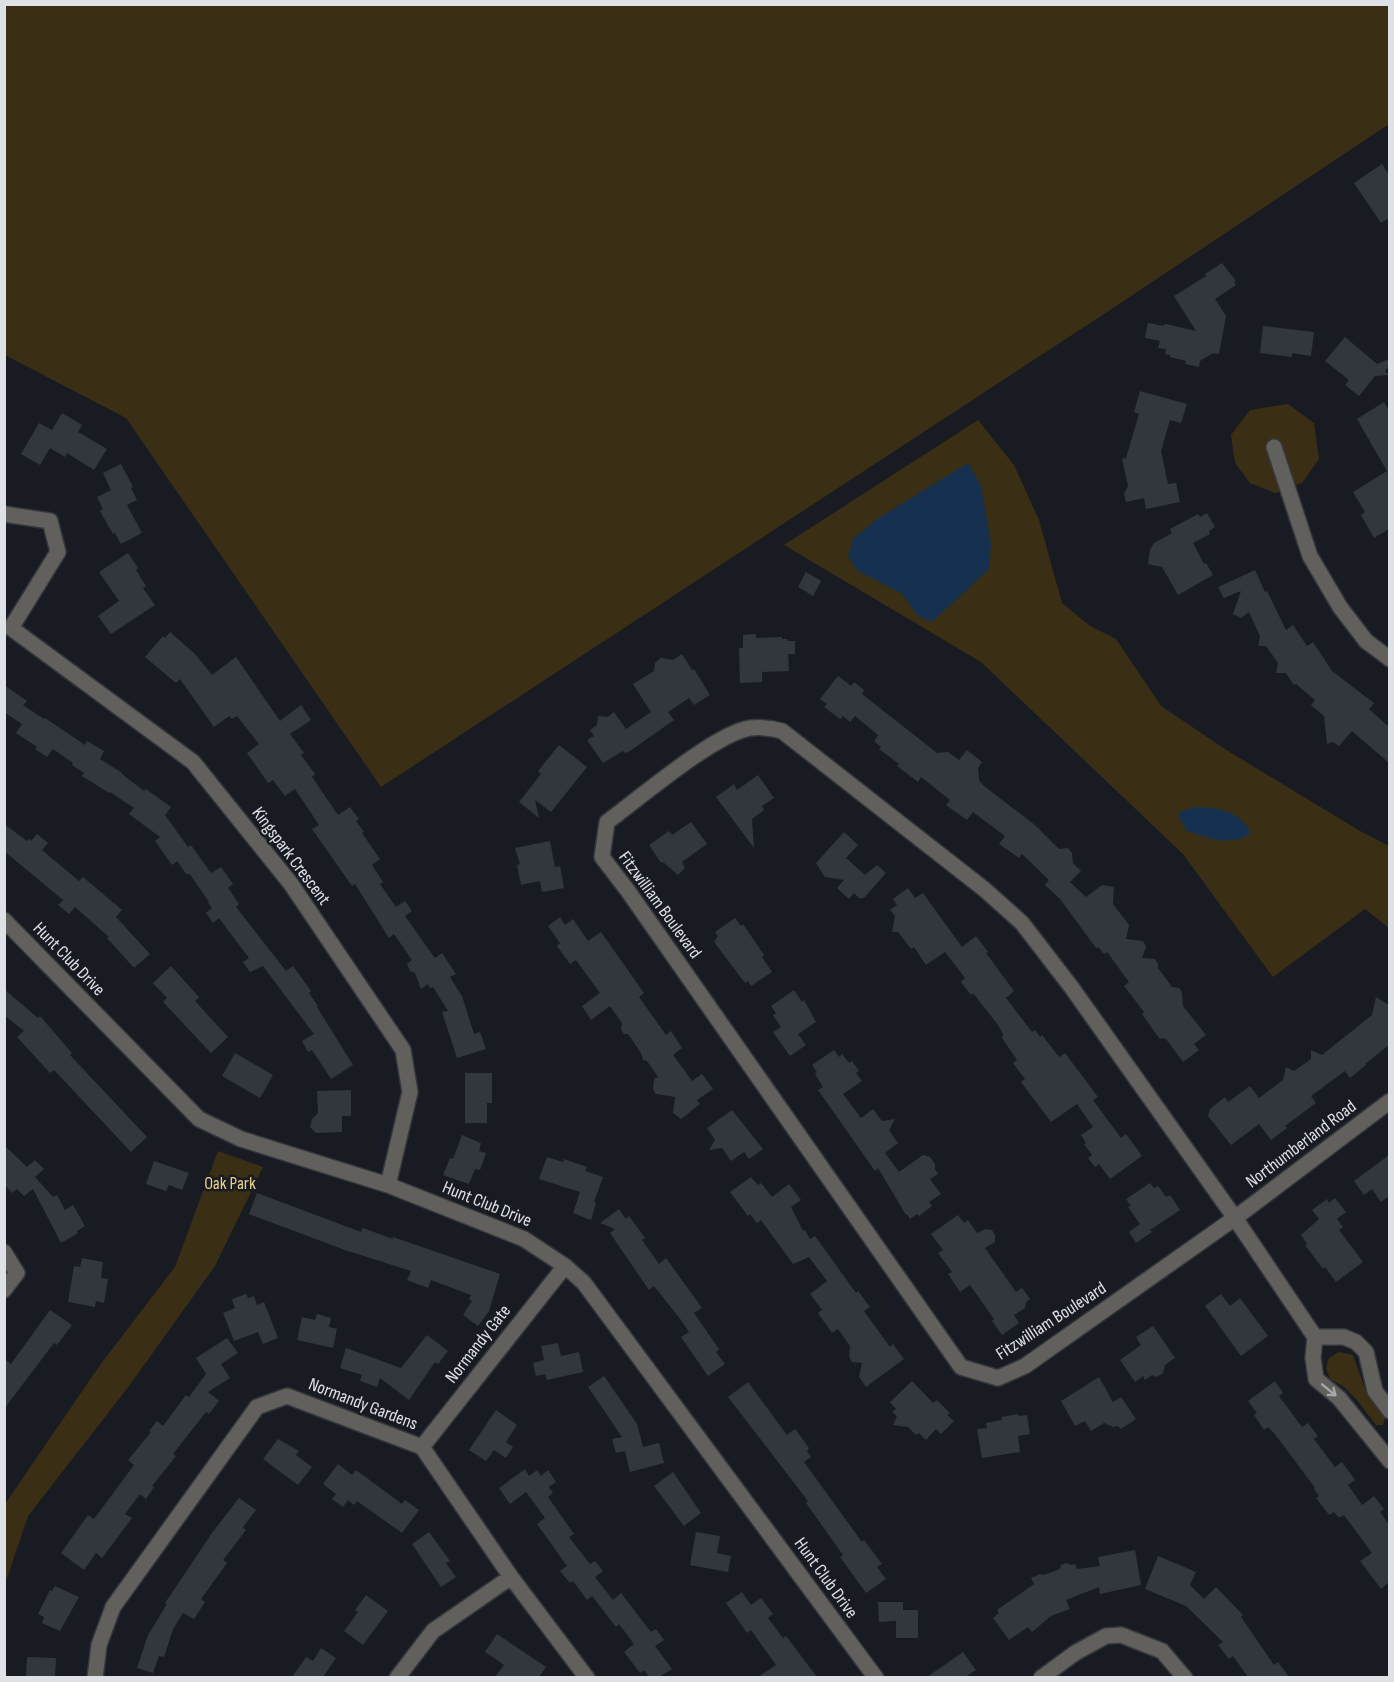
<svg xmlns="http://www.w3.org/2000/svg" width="1394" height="1682" font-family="'Sofia Sans Condensed',sans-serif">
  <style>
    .green { fill: #3a2f14 }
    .water { fill: #16304f }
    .building { fill: #32373d }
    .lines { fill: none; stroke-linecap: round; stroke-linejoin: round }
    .minor-casing { stroke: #34383d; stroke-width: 18 }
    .minor { stroke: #62605d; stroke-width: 15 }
    .oneway { stroke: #a6a7a8 }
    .labels { text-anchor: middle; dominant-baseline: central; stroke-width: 5; stroke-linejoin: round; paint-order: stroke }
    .street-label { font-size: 18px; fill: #dee1e5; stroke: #181c22 }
    .park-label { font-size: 18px; fill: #ecd089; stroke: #181c22 }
  </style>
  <rect width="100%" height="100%" fill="#181c22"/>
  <path class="green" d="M4,5H1389V124L1107,312L381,787L126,418L5,355Z
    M1288,404L1314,423L1319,459L1302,483L1275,493L1250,483L1235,463L1231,435L1250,410Z
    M978,420L1014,465L1039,520L1062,603L1090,626L1116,639L1161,706L1228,751L1360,831L1389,846V928L1365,909L1273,977L1183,854L981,662L784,545Z
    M218,1151L263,1167L215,1266L129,1386L28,1516L5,1584V1504L100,1365L175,1267Z
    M1339,1352L1353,1355L1365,1389L1385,1417L1383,1425H1376L1357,1400L1344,1387L1330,1379L1326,1368L1329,1358Z"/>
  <path class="water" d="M968,463L981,486L991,544L989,569L932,622L918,616L902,594L858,571L848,557L853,539L877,519Z
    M1195,807C1218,808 1240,810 1251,833L1241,839L1223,841L1208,838L1187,831L1179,818L1180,812Z"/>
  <path class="building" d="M1382,164L1389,175V218L1381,223L1354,183Z
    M1222,263L1236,281L1234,282L1236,285L1215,299L1226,316L1219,354L1213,353L1200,361L1199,367L1185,364L1186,361L1170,357V355L1165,354L1166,349L1158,348L1160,341L1145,338L1148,323L1163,326L1166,324L1196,331L1174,296L1206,276L1205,274Z
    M1263,326L1314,332L1311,356L1292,353V357L1260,353Z
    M1345,337L1377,364L1389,359V366L1385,371L1389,375L1375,376L1359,396L1345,385L1349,380L1325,361Z
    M1140,391L1187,404L1181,423L1170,420L1161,451L1168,484L1176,483L1180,502L1146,509L1144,498L1126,502L1124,494L1128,486L1122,459L1126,458L1139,414L1134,412Z
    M1384,402L1389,411V529L1374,538L1361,515L1365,512L1353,492L1387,471L1357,419Z
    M62,413L82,425L78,432L107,449L94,470L67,453L65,457L50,448L40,465L21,454L39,423L52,430Z
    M121,464L133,487L131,488L137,500L127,505L142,533L121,544L115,533L113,534L100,511L103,509L97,497L111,490L103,473Z
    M1207,513L1215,527L1209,531L1210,534L1193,543L1204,564L1206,563L1213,575L1178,595L1162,567L1148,564L1150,550L1154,543L1172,533L1170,529L1198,514L1200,517Z
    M128,553L138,568L136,570L146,586L143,588L155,605L111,634L98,616L119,601L99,572Z
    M1255,570L1265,592L1267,591L1286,630L1293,625L1307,646L1313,642L1332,671L1374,703L1369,709L1389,727V763L1352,731L1339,746L1333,742L1327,744L1324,716L1311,705L1315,700L1296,684L1294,685L1286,673H1276L1278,663L1266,646H1258L1260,636L1249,612L1241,618L1233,614L1241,591L1224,598L1218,587Z
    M806,572L821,581L813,596L798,587Z
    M170,632L195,654L212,675L236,657L280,721L301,705L311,720L290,734L304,753L301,755L315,774L312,777L338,815L350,807L359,819L356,821L364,832L362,833L380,859L372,865L383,882L380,884L396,907L405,901L412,911L405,916L429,950L435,958L442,953L456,974L450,977L462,996L474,1034L480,1032L486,1049L457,1058L442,1012L448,1011L433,987L430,988L428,984L421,989L415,973L410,971L407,964L412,960L394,934L389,938L355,884L352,886L312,829L319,825L295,789L285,796L273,780L268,783L247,753L259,744L237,716L232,719L229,716L214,727L180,679L176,683L145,657L163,636L165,638Z
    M756,634V638L782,637V639H787L788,641H795V654H788L789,671L762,672V682L740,683L739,648H743V635Z
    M682,654L692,670L694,669L710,695L694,705L689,698L668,712L674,720L630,751L625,753L623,751L603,763L587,740L594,736L590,730L597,725L598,716L608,717L614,712L626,729L651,712L633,684L654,671L655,663L661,658L673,660Z
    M838,676L851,686L854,682L864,690L862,694L937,753L948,752L959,760L967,750L982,762L978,768L979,780L984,786L1035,825L1059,849L1068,848L1072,853L1073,863L1081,871L1070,882L1086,897L1102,885L1114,887L1113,904L1129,925L1126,939L1143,941L1146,947L1142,958L1155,959L1158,964V968L1172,987L1179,988L1182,992L1183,1006L1206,1035L1194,1044L1199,1050L1183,1062L1166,1039L1159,1038L1142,1014L1144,1012L1124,986L1129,982L1107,952L1104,954L1098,947L1096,948L1060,899L1045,885L1049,880L1022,854L1019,858L999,844L1005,836L973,812L967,820L946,805L950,800L921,777L918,782L897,766L899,764L879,749L881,747L874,741L878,735L855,716L850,722L843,716L840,719L824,707L827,704L820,699Z
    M4,685L27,701L23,705L44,719L45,718L85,745L87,741L104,751L100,759L122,773V774L144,791L146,789L171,807L165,815L188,847L191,845L211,873L221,867L233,884L228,888L239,904L236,907L286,971L293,966L311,991L309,993L318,1006L317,1007L353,1065L331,1079L312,1050L308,1052L302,1041L314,1034L263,966L250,972L243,962L249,958L219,918L213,923L206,913L212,908L208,903L209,902L189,873L187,875L177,861L172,865L155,841L160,837L129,814L134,808L110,792L109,793L82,776L84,773L72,765L73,763L53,749L47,757L35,749L37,747L16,733L22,724L4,712Z
    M559,745L587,767L551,812L535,800L539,818L519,802L541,774L538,771Z
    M758,775L774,798L762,806L764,810L752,819L754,848L716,797L734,784L737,790Z
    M691,822L707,844L682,862L685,868L678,875L663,862L661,863L649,845L669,831L672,835Z
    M4,824L27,841L29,839L31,841L37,834L48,843L42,850L79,881L83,877L122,910L116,917L150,954L134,968L107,938L109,937L75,907L69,914L58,905L63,900L4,851Z
    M844,832L858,845L846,858L865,875L877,865L886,873L864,898H859L854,893L849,899L837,888L844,880L825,877L816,863Z
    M550,841L555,867L560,866L564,888L542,892L540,881L521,885L517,865L520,864L515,848Z
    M908,888L915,898L923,893L962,947L976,936L988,952L986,953L1014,991L1006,998L1032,1032L1035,1030L1040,1037L1042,1035L1059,1057L1065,1053L1098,1097L1093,1100L1121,1138L1126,1134L1142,1156L1110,1179L1099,1164L1095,1167L1088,1158L1092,1155L1084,1144L1086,1143L1081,1135L1093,1127L1077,1104L1051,1122L1021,1082L1025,1079L1013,1063L1017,1060L1002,1038L1003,1034L998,1025L973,993L971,995L961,982L965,978L945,952L926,965L914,947L911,949L898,932H892L895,916L890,910L897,905L893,899Z
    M560,917L565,925L573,919L588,941L601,932L644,993L639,997L666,1035L671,1031L682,1048L673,1055L692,1081L702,1074L713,1089L697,1100L700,1104L681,1119L673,1113L675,1097L656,1094L653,1090L654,1079L658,1077L647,1061L643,1060L641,1053L628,1034H624L621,1030L622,1023L610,1006L591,1020L582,1006L600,993L576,960L570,964L557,946L560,943L548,926Z
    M735,918L741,926L743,924L764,955L762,957L772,972L751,986L748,981L745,983L714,942L718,936L715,932Z
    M171,966L199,997L195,1001L228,1037L211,1053L163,1002L167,998L153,983Z
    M4,989L38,1018L40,1016L72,1053L70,1055L147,1137L131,1152L54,1070L50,1073L17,1037L24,1031L4,1015Z
    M794,990L802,1002L804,1000L816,1022L798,1034L806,1045L790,1056L773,1032L781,1027L773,1015L776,1013L771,1006Z
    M1376,997L1389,1005V1045L1365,1064L1366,1065L1350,1078L1345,1071L1311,1096L1316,1103L1285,1126L1287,1128L1271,1140L1259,1124L1231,1145L1208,1116L1210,1109L1225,1097L1228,1102L1250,1086L1259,1098L1283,1080L1286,1067L1294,1071L1311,1059V1050L1322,1055L1372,1015Z
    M834,1050L839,1057L842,1054L849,1063L852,1061L859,1071L856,1073L862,1081L843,1094L861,1118L873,1109L882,1121L895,1119L889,1130L898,1143L885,1153L899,1172L923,1155L930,1157L935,1164V1169L938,1174L930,1179L941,1194L929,1202L932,1206L919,1216L917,1214L910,1219L907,1214L906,1215L878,1168L875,1171L818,1090L823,1087L815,1074L817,1072L812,1065Z
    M235,1053L273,1075L260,1098L222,1076Z
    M465,1073H492V1103H487V1123H465Z
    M351,1090V1116H342V1132L316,1133L310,1127L312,1119L318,1113L317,1091Z
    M732,1110L763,1149L749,1159L744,1152L731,1161L722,1148L709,1150L715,1140L707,1128Z
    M462,1135L481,1143L479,1151L486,1153L480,1170L475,1169L469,1184L443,1175L450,1158L453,1159Z
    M4,1145L27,1167L35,1160L44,1169L35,1177L53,1197L57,1195L65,1210L73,1205L85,1226L77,1231L78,1233L61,1243L33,1189L24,1196L17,1189L12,1193L4,1184Z
    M1389,1155V1196L1381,1202L1372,1189L1364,1195L1354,1181Z
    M547,1157L563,1162L564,1159L587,1167L585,1171L603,1177L594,1202L596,1203L591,1220L573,1213L580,1192L539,1179Z
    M154,1161L189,1173L182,1190L169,1185L166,1191L146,1184Z
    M751,1177L758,1185L761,1183L772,1197L789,1184L801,1200L791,1207L803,1231L805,1230L810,1239L815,1236L856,1293L858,1291L870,1307L864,1311L890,1347L893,1344L904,1359L866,1387L859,1377L862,1363L852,1362L849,1357L850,1346L838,1329L832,1333L818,1313L822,1310L810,1294L827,1281L809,1257L793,1264L761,1220L757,1223L750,1214L748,1216L730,1192Z
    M1150,1183L1154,1188L1158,1186L1166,1197L1170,1195L1180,1210L1150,1230L1152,1232L1136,1243L1129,1232L1140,1224L1128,1207L1131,1206L1126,1199Z
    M257,1193L361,1232L363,1228L393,1239V1237L500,1274L489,1311L478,1326L463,1315L472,1301L469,1299L471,1295L431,1280L428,1288L407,1280L411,1271L345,1250L249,1214Z
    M1335,1198L1346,1212L1337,1219L1343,1227L1339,1230L1363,1262L1336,1282L1325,1267L1323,1269L1305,1245L1307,1244L1301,1235L1319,1219L1312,1210L1327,1199L1329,1203Z
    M619,1209L626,1219L629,1216L645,1238L642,1240L659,1264L666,1258L702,1308L694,1313L719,1349L716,1352L725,1364L708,1376L681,1337L689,1332L681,1320L654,1286L649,1290L640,1277L610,1233L615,1229L600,1223Z
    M958,1215L964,1223L968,1220L977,1233L986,1229L992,1230L995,1235V1242L985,1248L1016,1292L1022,1288L1030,1299L1026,1302L1025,1308L1014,1315L1019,1323L1002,1335L992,1321L994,1319L970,1285L960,1292L948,1274L952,1272L938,1253L943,1250L931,1234Z
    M82,1258L103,1262L101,1278L108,1279L104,1303L96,1301L95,1307L68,1302L74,1266L80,1267Z
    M246,1294L248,1298L254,1296L257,1305L264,1302L278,1338L263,1344L258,1332L234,1341L223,1313L235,1308L232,1299Z
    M1221,1294L1230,1306L1240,1298L1268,1336L1241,1356L1205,1306Z
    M50,1310L72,1325L57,1345L54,1343L4,1409V1359L11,1364Z
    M317,1314L331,1318L329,1327L337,1329L333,1348L297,1340L302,1317L315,1320Z
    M1153,1326L1175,1358L1165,1365L1163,1373L1157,1377L1152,1375L1145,1380L1143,1376L1135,1382L1120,1360L1141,1345L1136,1337Z
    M427,1335L448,1351L438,1364L435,1362L409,1400L380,1378L377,1387L360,1381L362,1375L340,1368L346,1348L401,1368Z
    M227,1338L238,1353L221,1364L230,1378L208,1392L219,1401L209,1414L206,1412L173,1454L176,1456L152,1486L154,1487L146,1499L140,1494L125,1514L132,1518L102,1558L96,1553L84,1570L61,1553L88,1515L94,1519L134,1465L128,1460L151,1432L149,1431L157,1421L163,1426L186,1395L189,1397L206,1374L196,1358Z
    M558,1343L561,1356L579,1352L583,1372L547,1380L545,1374L536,1376L533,1363L544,1360L541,1346Z
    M604,1376L637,1424L643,1447L659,1443L664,1463L630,1472L625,1451L616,1453L612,1439L622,1437L588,1387Z
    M1099,1377L1113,1402L1121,1397L1136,1419L1121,1429L1118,1426L1113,1427L1104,1423L1091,1431L1085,1421L1075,1426L1061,1401Z
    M912,1381L933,1403L937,1400L950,1413L947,1415L954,1421L941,1434L936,1429L926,1440L919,1433L916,1435L908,1427L893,1425L897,1416L892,1412L896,1409L890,1402Z
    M1275,1381L1283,1393L1279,1396L1302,1427L1308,1423L1318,1436L1314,1439L1335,1467L1342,1462L1355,1480L1348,1485L1362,1505L1374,1496L1384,1509L1380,1512L1389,1525V1582L1381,1589L1360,1561L1372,1553L1344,1515L1339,1518L1334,1512L1329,1515L1316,1498L1319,1496L1314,1489L1315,1488L1295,1461L1274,1433L1268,1427L1264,1430L1254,1415L1257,1413L1248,1401Z
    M748,1382L787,1435L795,1429L809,1448L807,1451L811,1457L804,1462L862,1542L864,1540L882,1564L877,1567L886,1579L866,1593L840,1557L843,1555L806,1503L808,1501L728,1397Z
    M496,1410L517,1425L506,1442L513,1447L506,1458L494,1450L486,1461L469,1450Z
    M1018,1414L1019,1416L1027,1415L1030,1434L1018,1436L1020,1452L982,1458L977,1429L987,1428L986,1423L1002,1420L1001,1417Z
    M278,1439L299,1451L296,1455L312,1467L298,1485L263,1459Z
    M338,1464L352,1475L356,1470L402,1504L405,1500L419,1510L402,1533L357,1501L354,1505L348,1500L343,1507L332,1499L336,1494L323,1484Z
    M525,1469L529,1476L537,1470L541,1476L548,1470L556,1482L549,1487L553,1493L548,1497L574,1534L569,1537L590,1564L595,1561L603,1571L595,1577L613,1600L621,1593L651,1632L656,1629L664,1640L655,1646L672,1669L659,1677H649L644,1670L640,1673L624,1652L634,1644L619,1624L616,1627L592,1596L587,1600L573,1581L570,1583L560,1571L567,1566L537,1524L545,1518L526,1492L510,1504L499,1488Z
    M673,1472L701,1513L684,1526L654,1486Z
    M239,1498L256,1510L243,1527L246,1530L223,1560L227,1563L201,1599L205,1602L194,1619L183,1613L173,1629L164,1657L159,1656L153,1673L137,1668L148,1635L167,1604L165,1603L212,1533Z
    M429,1532L450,1561L446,1563L456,1577L441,1587L412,1544Z
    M696,1532L720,1536L717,1553L731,1556L728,1572L690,1565Z
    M1135,1550L1141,1585L1100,1594L1099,1587L1066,1600L1070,1609L1051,1616L1032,1632L1028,1627L1009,1640L993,1618L999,1613L997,1610L1034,1584L1031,1578L1040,1574L1044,1575L1060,1569L1061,1565L1067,1563L1071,1565L1075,1564L1077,1569L1100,1566L1098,1557Z
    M1158,1556L1196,1572L1190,1585L1204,1599L1216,1587L1243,1615L1241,1617L1274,1665L1278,1662L1289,1677H1248L1233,1656L1229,1659L1218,1645L1223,1642L1186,1606L1145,1589Z
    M55,1586L79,1597L60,1631L42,1623L44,1617L38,1614L50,1590L52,1591Z
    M742,1592L751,1605L761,1598L773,1614L768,1618L783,1638L786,1636L817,1677H758L776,1665L751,1630L747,1633L726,1603Z
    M366,1595L388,1611L363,1645L344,1631L358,1612L355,1610Z
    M878,1602H903V1610H918V1638H896V1621L879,1622Z
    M497,1634L546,1667L539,1677H495L504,1665L485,1652Z
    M321,1648L336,1658L323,1677H292L306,1657L313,1661Z
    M963,1652L976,1670L965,1677H927Z
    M27,1657L56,1658L55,1677H26Z"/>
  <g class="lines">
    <g class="minor-casing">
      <path id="minor" d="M1274,447L1310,556L1340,607L1366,641L1390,659
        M4,514L50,521L58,552L11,628L193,762L291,884L403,1050L410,1092L388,1185
        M4,920L199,1119L241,1139L388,1185L524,1239L565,1266L584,1283L876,1678
        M1390,1101L1235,1218L1025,1366L998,1378L961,1367L628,891L602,857L607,822C640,798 714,734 750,728C761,727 772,728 782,731L984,889L1022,923L1072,988L1235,1218L1315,1337L1313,1358L1316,1379L1339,1398L1390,1461
        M4,1252L17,1273L4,1290
        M1315,1337H1344L1356,1342L1366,1352L1375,1391L1390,1411
        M422,1447L565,1266
        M95,1678L99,1645L113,1607L257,1407L287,1396L422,1447L511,1577L587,1678
        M397,1678L433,1631L511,1577
        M1041,1678L1075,1653L1106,1636L1121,1635L1162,1651L1185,1678"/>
    </g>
    <use href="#minor" class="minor"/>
  </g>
  <defs><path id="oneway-shaft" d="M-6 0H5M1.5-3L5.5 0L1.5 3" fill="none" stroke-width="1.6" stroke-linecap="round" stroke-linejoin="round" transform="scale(1.5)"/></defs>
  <use class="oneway" href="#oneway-shaft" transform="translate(1329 1390) rotate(39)"/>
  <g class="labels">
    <g class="street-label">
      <text transform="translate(291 856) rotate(53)">Kingspark Crescent</text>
      <text transform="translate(660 905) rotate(54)">Fitzwilliam Boulevard</text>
      <text transform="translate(69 959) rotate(46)">Hunt Club Drive</text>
      <text transform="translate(1301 1144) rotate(-37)">Northumberland Road</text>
      <text transform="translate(487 1204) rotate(22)">Hunt Club Drive</text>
      <text transform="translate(1051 1321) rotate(-33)">Fitzwilliam Boulevard</text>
      <text transform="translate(478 1344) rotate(-52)">Normandy Gate</text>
      <text transform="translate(363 1404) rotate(21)">Normandy Gardens</text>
      <text transform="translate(826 1578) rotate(54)">Hunt Club Drive</text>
    </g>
    <g class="park-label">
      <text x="230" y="1183">Oak Park</text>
    </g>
  </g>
  <rect width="1394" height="1682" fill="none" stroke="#dee1e5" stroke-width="12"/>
</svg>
